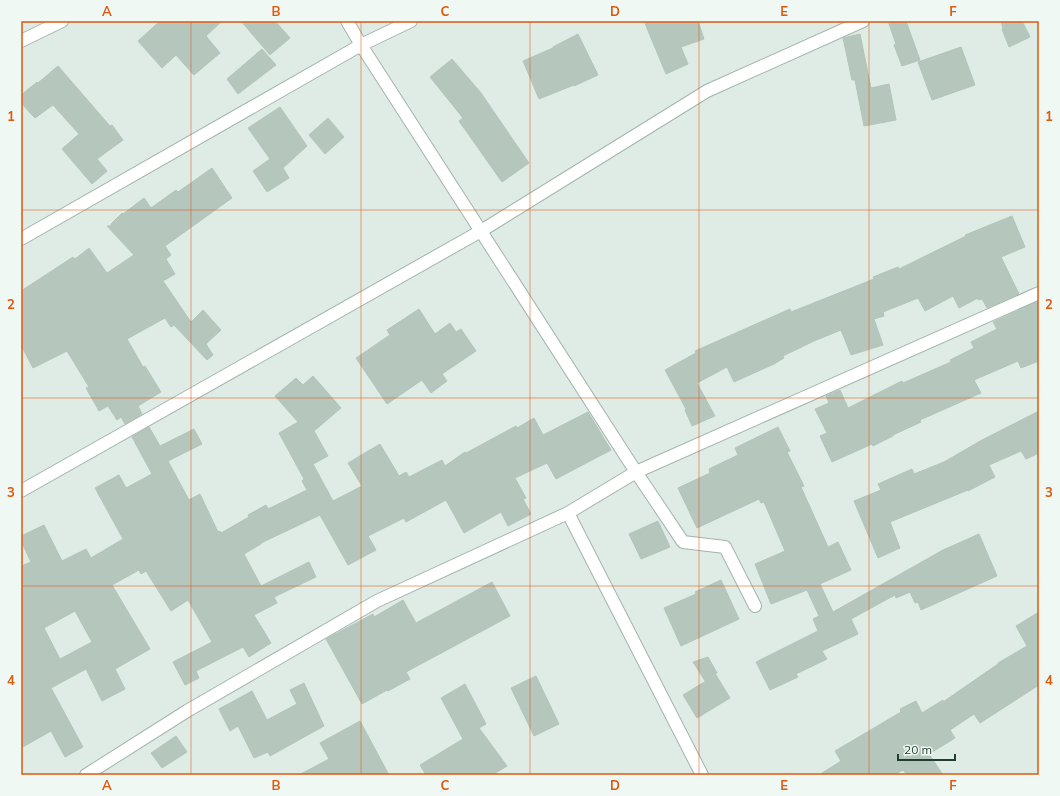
<svg xmlns="http://www.w3.org/2000/svg" width="1060" height="796" font-family="Mulish,sans-serif">
  <style>
    .building { fill: #b5c6bd; stroke: #b2c5bb; fill-rule: evenodd }
    .lines { fill: none; stroke-linecap: round; stroke-linejoin: round }
    .street-casing { stroke: #a2b4ab; stroke-width: 14 }
    .street { stroke: #fff; stroke-width: 12 }
    .grid { fill: none; stroke: #de580e; stroke-width: 1; stroke-opacity: 0.55 }
    .neatline { fill: none; stroke: #de580e; stroke-width: 1.5 }
    .grid-label { font-size: 13px; text-anchor: middle; font-weight: bold; fill: #de580e }
  </style>
  <rect width="100%" height="100%" fill="#dfece5"/>
  <path class="building" d="M160,21H222L206,36L220,53L194,75L176,55L162,68L138,41Z
    M241,21H275L290,38L270,55Z
    M644,21H698L704,39L681,47L688,64L666,74Z
    M888,21H906L920,60L902,66L894,45L896,44Z
    M1001,21H1022L1030,37L1009,47L1002,29H1003Z
    M578,34L598,75L574,86V85L539,99L523,61L553,48V47Z
    M860,34L871,88L889,84L896,120L864,126L855,80H852L843,38Z
    M961,47L975,85L932,100L918,62Z
    M262,49L276,65L238,94L227,79Z
    M452,59L481,93L529,163L502,182L459,121L463,118L430,77Z
    M58,66L110,126L112,125L123,140L97,159L107,171L92,184L62,149L79,134L53,105L35,118L21,103V95L37,82L38,83Z
    M280,107L307,146L283,168L289,178L267,192L253,171L270,159L248,128Z
    M328,118L344,137L325,154L309,135Z
    M212,168L232,198L165,246L171,255L166,259L175,274L163,281L191,322L203,310L221,330L206,344L213,355L207,360L174,325L171,327L165,318L127,339L143,367L145,366L161,392L138,406L142,414L125,424L121,417L117,420L108,406L99,411L86,388L89,387L67,351L33,368L21,345V291L73,257L75,259L89,248L107,273L134,255L107,226H111V224L122,213L123,214L144,198L151,208L176,190L178,192Z
    M1012,216L1025,247L1001,257L1019,294L987,308L982,299L978,300V298L959,308L953,296L925,311L918,298L883,312L884,316L874,319L883,345L851,355L841,330L814,341L783,356L784,358L774,364L734,382L727,367L697,383L715,416L692,426L685,410L686,409L665,370L696,353L695,351L790,309L791,312L874,279L873,277L898,267L899,269L966,236L965,235Z
    M1039,301V361L1021,368L1018,361L974,380L981,393L920,420L921,422L893,435V436L873,446L872,444L832,462L820,436L827,433L815,409L829,403L826,396L840,390L848,408L902,381L903,383L951,362L950,360L974,348L971,342L997,329L993,322Z
    M419,309L435,334L450,323L456,332L461,329L476,351L442,374L447,381L431,393L422,380L387,404L356,358L390,335L387,330Z
    M313,376L341,408L314,431L328,456L313,464L333,501L362,486L348,463L380,444L399,476L406,472L409,477L442,460L445,466L465,452L466,453L516,426L517,428L534,418L543,435L588,412L611,450L556,479L547,463L515,478L526,498L523,499L531,514L508,526L501,512L464,533L446,500L406,522L404,518L368,536L376,550L348,565L320,515L261,543V544L244,554L261,586L309,562L316,577L274,597L277,603L254,615L271,643L249,657L243,647L196,671L199,678L185,685L173,662L212,642L188,600L171,611L146,571L141,574L139,570L112,585L150,649L115,669L125,689L102,701L86,669L51,688L83,747L65,757L51,731L21,748V566L31,562L21,541V536L44,525L62,561L86,549L91,558L123,539L95,488L119,475L126,488L152,474L132,437L149,427L160,446L194,429L202,444L168,461L189,500L200,494L218,532L220,531L221,533L249,517L248,515L266,505L268,509L307,490L302,481L304,479L279,433L298,422L275,396L296,378L303,385ZM75,611L92,642L60,659L44,628Z
    M1039,411V453L1026,459L1021,451L989,465L995,477L968,491V490L890,522L900,548L878,558L854,501L881,490L878,484L912,469L914,474L944,462L982,440Z
    M778,427L790,451L787,452L804,486L801,487L828,547L838,542L851,570L820,584L833,612L943,550L979,534L997,576L921,610L918,602L915,603L910,592L896,598L895,595L851,619L858,634L822,651L827,659L796,674L798,677L770,690L756,662L818,631L813,619L819,616L807,590L771,604L755,564L785,551L764,502L761,503L759,499L697,528L678,488L710,473L709,469L738,455L735,448Z
    M658,521L670,547L641,559L629,534Z
    M721,580L739,619L681,646L664,608L696,594L695,592Z
    M492,582L510,616L406,672L410,679L388,691L387,690L362,704L326,639L373,614L374,617L403,600L416,623Z
    M1039,612V685L980,723L974,714L950,730L955,738L929,754L943,775H907L903,770L894,775H819L841,761L835,751L901,712L900,709L916,701L922,713L943,700V702L998,664V663L1027,646L1016,626Z
    M708,657L717,673L705,681L693,662Z
    M716,675L730,698L697,718L683,695Z
    M536,676L559,724L534,736L511,688Z
    M304,683L324,726L270,756L268,752L254,758L238,726L230,731L219,709L252,691L267,720L297,704L290,690Z
    M465,684L486,724L479,728L507,766L492,775H426L420,765L463,739L441,698Z
    M360,721L389,775H299L329,759L320,743Z
    M176,736L187,752L162,768L151,753Z"/>
  <g class="lines">
    <g class="street-casing">
      <path id="street" d="M347,21L361,45L636,472L683,542L725,547L755,606
        M21,41L62,21
        M21,239L361,45L411,21
        M21,491L481,231L707,91L863,21
        M86,775L187,711L377,601L568,513
        M702,775L568,513L636,472L1039,293"/>
    </g>
    <use href="#street" class="street"/>
  </g>
  <path class="grid" d="M191,21V775M361,21V775M530,21V775M699,21V775M869,21V775M21,210H1039M21,398H1039M21,586H1039"/>
  <rect width="1060" height="796" fill="none" stroke="#f0f8f3" stroke-width="44"/>
  <path d="M898 754v6h57v-6" fill="none" stroke="#1f3d31" stroke-width="2"/>
  <text x="904" y="754" font-size="12" fill="#1f3d31" stroke="#f0f8f3" stroke-width="3" paint-order="stroke">20 m</text>
  <rect x="22" y="22" width="1016" height="752" class="neatline"/>
  <g class="grid-label">
    <text x="107" y="16">A</text>
    <text x="276" y="16">B</text>
    <text x="445" y="16">C</text>
    <text x="615" y="16">D</text>
    <text x="784" y="16">E</text>
    <text x="953" y="16">F</text>
    <text x="11" y="121">1</text>
    <text x="1049" y="121">1</text>
    <text x="11" y="309">2</text>
    <text x="1049" y="309">2</text>
    <text x="11" y="497">3</text>
    <text x="1049" y="497">3</text>
    <text x="11" y="685">4</text>
    <text x="1049" y="685">4</text>
    <text x="107" y="790">A</text>
    <text x="276" y="790">B</text>
    <text x="445" y="790">C</text>
    <text x="615" y="790">D</text>
    <text x="784" y="790">E</text>
    <text x="953" y="790">F</text>
  </g>
</svg>
